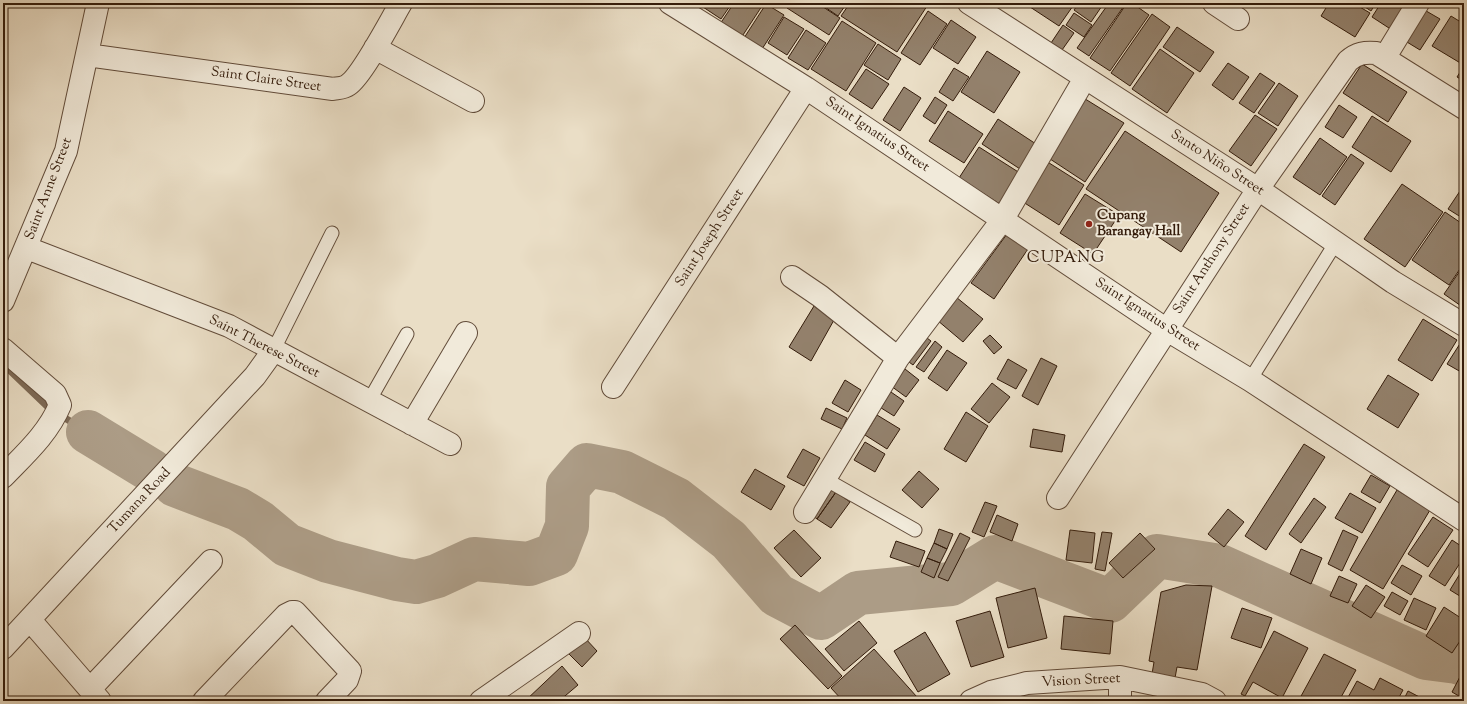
<svg xmlns="http://www.w3.org/2000/svg" width="1467" height="704" font-family="'Sorts Mill Goudy',serif">
  <style>
    .lines { fill: none; stroke-linecap: round; stroke-linejoin: round }
    .stream { stroke: #7c6955; stroke-width: 7 }
    .river { stroke: #ac9c86; stroke-width: 44 }
    .building { fill: #93816c; stroke: #341c0b }
    .service-casing { stroke: #624c3a; stroke-width: 15 }
    .minor-casing { stroke: #624c3a; stroke-width: 24 }
    .service { stroke: #f1eada; stroke-width: 13 }
    .minor { stroke: #f1eada; stroke-width: 22 }
    .poi-dot { fill: #8f2418; stroke: #f1eada; stroke-width: 1.5 }
    .labels { text-anchor: middle; dominant-baseline: central; stroke-width: 4; stroke-linejoin: round; paint-order: stroke }
    .street-label { font-size: 14px; fill: #341c0b; stroke: #f1eada }
    .poi-label { font-size: 14px; font-weight: bold; fill: #341c0b; stroke: #f1eada; text-anchor: start }
    .quarter-label { font-size: 16px; letter-spacing: 1px; fill: #341c0b; stroke: #f1eada }
  </style>
  <rect width="100%" height="100%" fill="#eadec6"/>
  <filter id="stains"><feTurbulence type="fractalNoise" baseFrequency=".005" numOctaves="4"/><feColorMatrix values="0 0 0 0 .2 0 0 0 0 .09 0 0 0 0 .02 0 0 0 .5 -.17"/></filter>
  <radialGradient id="worn" r=".72"><stop offset=".6" stop-color="#630" stop-opacity="0"/><stop offset="1" stop-color="#630" stop-opacity=".3"/></radialGradient>
  <g class="lines">
    <path class="stream" d="M3,364L50,409L88,432"/>
    <path class="river" d="M88,432L152,471
      M175,485L238,509L258,521L287,545L328,561L397,579L416,582L437,576L474,559L529,564L556,554L567,526L568,487L587,465L622,472L676,499L729,540L777,595L821,618L858,593L951,584L995,557L1110,601L1157,556L1220,566L1426,658L1457,662L1464,664"/>
  </g>
  <path class="building" d="M705,3H732L721,19L703,7Z
    M734,3H764L741,38L720,24Z
    M790,3H817L840,18L829,35L787,8Z
    M819,3H847L838,16Z
    M850,3H929L897,52L841,16Z
    M1024,3H1075L1059,26Z
    M1079,3H1104L1091,22L1074,10Z
    M1109,3H1126L1089,56L1077,48Z
    M1127,3H1132L1149,15L1110,71L1090,58Z
    M1329,3H1353L1370,13L1355,37L1321,16Z
    M1359,3H1376L1371,11Z
    M1381,3H1408L1392,30L1372,17Z
    M766,4L784,15L762,49L744,38Z
    M1421,8L1440,19L1420,50L1402,39Z
    M928,11L947,24L920,65L901,53Z
    M1074,13L1092,25L1084,37L1066,25Z
    M1152,14L1170,27L1130,86L1111,73Z
    M1451,16L1464,24V61L1462,64L1432,46Z
    M784,17L804,29L787,55L768,43Z
    M951,20L976,37L958,64L933,48Z
    M842,21L876,43L846,91L811,69Z
    M1063,25L1074,33L1062,50L1051,43Z
    M1177,27L1214,52L1200,72L1163,47Z
    M806,30L826,43L808,70L788,58Z
    M878,44L901,59L888,80L864,65Z
    M1160,49L1194,73L1167,113L1132,89Z
    M987,51L1020,72L994,113L961,92Z
    M1228,63L1249,77L1233,100L1212,85Z
    M1362,64L1407,92L1388,122L1343,93Z
    M1464,66V81L1457,77Z
    M954,68L969,77L953,101L939,92Z
    M866,69L889,84L872,109L849,94Z
    M1260,73L1275,83L1254,113L1239,103Z
    M1279,83L1298,96L1278,126L1258,113Z
    M904,87L921,98L900,131L883,120Z
    M935,97L947,105L935,124L923,116Z
    M1082,97L1124,123L1085,182L1044,155Z
    M1339,105L1357,117L1343,138L1325,127Z
    M948,111L983,134L964,163L929,141Z
    M1255,115L1277,129L1251,166L1229,151Z
    M1372,116L1411,141L1391,172L1352,147Z
    M998,119L1036,144L1020,169L982,144Z
    M1125,131L1219,193L1181,252L1086,189Z
    M1320,138L1347,157L1320,195L1293,177Z
    M979,147L1023,175L1003,206L959,178Z
    M1351,154L1364,163L1335,205L1322,196Z
    M1046,161L1084,185L1059,225L1020,200Z
    M1402,184L1443,212L1405,267L1364,239Z
    M1464,185V219L1448,209Z
    M1085,194L1119,215L1093,254L1060,233Z
    M1445,212L1464,225V263L1449,285L1412,260Z
    M1007,234L1028,249L994,299L971,283Z
    M1464,265V308L1444,294Z
    M956,297L983,319L963,342L937,320Z
    M814,306L834,320L811,361L789,347Z
    M1423,319L1457,340L1432,381L1398,360Z
    M923,335L931,341L913,365L905,359Z
    M990,335L1002,347L994,354L983,341Z
    M1463,339L1464,368L1461,372L1447,364Z
    M935,341L942,347L924,372L916,367Z
    M947,350L967,363L947,391L928,378Z
    M1041,358L1057,366L1038,405L1022,396Z
    M1008,359L1027,370L1016,389L997,379Z
    M905,369L919,380L906,397L891,386Z
    M1388,375L1419,394L1398,428L1367,409Z
    M845,380L861,390L848,412L832,403Z
    M992,383L1010,397L989,423L971,409Z
    M888,390L904,401L894,416L878,406Z
    M826,408L847,418L842,429L821,419Z
    M966,412L988,426L966,462L944,449Z
    M877,415L900,429L887,449L865,435Z
    M1033,429L1065,435L1062,452L1030,447Z
    M865,442L885,454L875,472L854,460Z
    M1304,444L1325,457L1266,550L1245,536Z
    M803,449L820,458L804,486L787,477Z
    M755,469L785,486L771,510L741,492Z
    M919,471L939,489L922,508L902,490Z
    M1371,475L1390,486L1380,503L1361,492Z
    M827,486L836,492L817,519L808,512Z
    M1397,490L1430,510L1383,589L1350,570Z
    M836,492L850,502L831,528L817,519Z
    M1350,493L1376,508L1362,533L1335,518Z
    M1314,498L1326,507L1301,543L1289,534Z
    M985,502L997,506L984,537L972,532Z
    M1228,509L1244,522L1224,547L1208,534Z
    M997,515L1018,524L1012,541L990,532Z
    M1433,517L1453,530L1428,567L1408,554Z
    M939,529L953,534L947,549L934,543Z
    M794,530L821,558L801,577L774,548Z
    M1070,530L1095,533L1092,563L1066,560Z
    M1343,530L1358,537L1342,571L1328,564Z
    M1102,532L1112,533L1105,571L1095,569Z
    M960,533L970,538L948,581L938,577Z
    M1140,533L1155,549L1123,578L1109,563Z
    M1452,540L1464,548V557L1445,586L1429,576Z
    M896,541L925,551L919,567L890,557Z
    M934,543L947,549L940,563L927,558Z
    M1301,549L1322,558L1311,584L1290,574Z
    M927,558L940,563L934,578L921,572Z
    M1402,565L1422,576L1411,595L1391,583Z
    M1464,567V597L1463,598L1450,590Z
    M1339,576L1357,584L1348,603L1330,596Z
    M1186,585L1212,586L1197,670L1177,667L1175,678L1152,674L1154,662L1149,661L1161,592Z
    M1366,585L1385,597L1371,618L1352,606Z
    M1035,588L1047,638L1008,648L996,598Z
    M1392,592L1408,601L1400,615L1384,606Z
    M1414,598L1436,608L1426,630L1404,620Z
    M1444,607L1464,620V635L1452,653L1426,636Z
    M1242,608L1272,618L1261,648L1231,638Z
    M990,611L1004,657L971,667L956,621Z
    M1064,616L1113,621L1110,654L1061,649Z
    M859,621L877,643L844,671L825,649Z
    M795,625L842,676L828,689L780,639Z
    M1274,631L1308,648L1282,698L1253,682L1245,696L1241,694Z
    M925,632L950,674L918,692L894,651Z
    M584,637L597,651L582,667L568,653Z
    M874,649L917,697L912,701H843L831,688Z
    M1324,654L1356,670L1339,701H1305L1300,698Z
    M562,666L578,685L559,701H525Z
    M1464,669V699L1452,692Z
    M1380,678L1403,690L1397,701H1346L1357,681L1374,690Z
    M1408,691L1427,701H1403Z"/>
  <g class="lines">
    <g class="service-casing">
      <path id="service" d="M273,351L332,233
        M1250,380L1335,244
        M369,401L407,334
        M825,479L915,530"/>
    </g>
    <g class="minor-casing">
      <path id="minor" d="M670,3L806,88L1167,330L1250,380L1464,520
        M969,3L1258,189L1393,282L1464,325
        M1214,3L1238,19
        M375,48L473,101
        M87,55L333,89C339,88 344,88 348,85C362,76 391,20 401,3
        M1385,57L1418,3
        M27,248L229,326L450,444
        M792,277L820,296L898,358
        M3,301L66,151L98,3
        M3,349L55,394L60,405C48,434 24,455 3,477
        M613,387L806,88
        M412,424L466,333
        M1058,498L1258,189L1348,61C1357,53 1365,52 1376,53L1464,108
        M805,512L898,358L1003,219L1085,78
        M30,620L100,701
        M3,648L255,376L273,351
        M90,689L211,561
        M204,701L286,615L292,612H295L350,671L347,680L327,701
        M481,701L579,633
        M971,701L991,692L1027,683L1120,677L1202,694L1215,701
        M1120,701V677"/>
    </g>
    <use href="#service" class="service"/>
    <use href="#minor" class="minor"/>
  </g>
  <circle class="poi-dot" cx="1089" cy="224" r="4"/>
  <g class="labels">
    <g class="street-label">
      <text transform="translate(266 80) rotate(8)">Saint Claire Street</text>
      <text transform="translate(877 135) rotate(34)">Saint Ignatius Street</text>
      <text transform="translate(1217 163) rotate(33)">Santo Niño Street</text>
      <text transform="translate(49 189) rotate(-69)">Saint Anne Street</text>
      <text transform="translate(710 238) rotate(-57)">Saint Joseph Street</text>
      <text transform="translate(1212 259) rotate(-57)">Saint Anthony Street</text>
      <text transform="translate(1147 315) rotate(33)">Saint Ignatius Street</text>
      <text transform="translate(264 347) rotate(27)">Saint Therese Street</text>
      <text transform="translate(140 501) rotate(-47)">Tumana Road</text>
      <text transform="translate(1081 681) rotate(-3)">Vision Street</text>
    </g>
    <g class="poi-label">
      <text x="1097" y="216">Cupang<tspan x="1097" dy="16">Barangay Hall</tspan></text>
    </g>
    <g class="quarter-label">
      <text x="1066" y="258">CUPANG</text>
    </g>
  </g>
  <rect width="1467" height="704" fill="none" stroke="#eadec6" stroke-width="16"/>
  <rect x="4" y="4" width="1459" height="696" fill="none" stroke="#341c0b" stroke-width="2"/>
  <rect x="8" y="8" width="1451" height="688" fill="none" stroke="#341c0b"/>
  <rect width="100%" height="100%" filter="url(#stains)"/>
  <rect width="100%" height="100%" fill="url(#worn)"/>
</svg>
